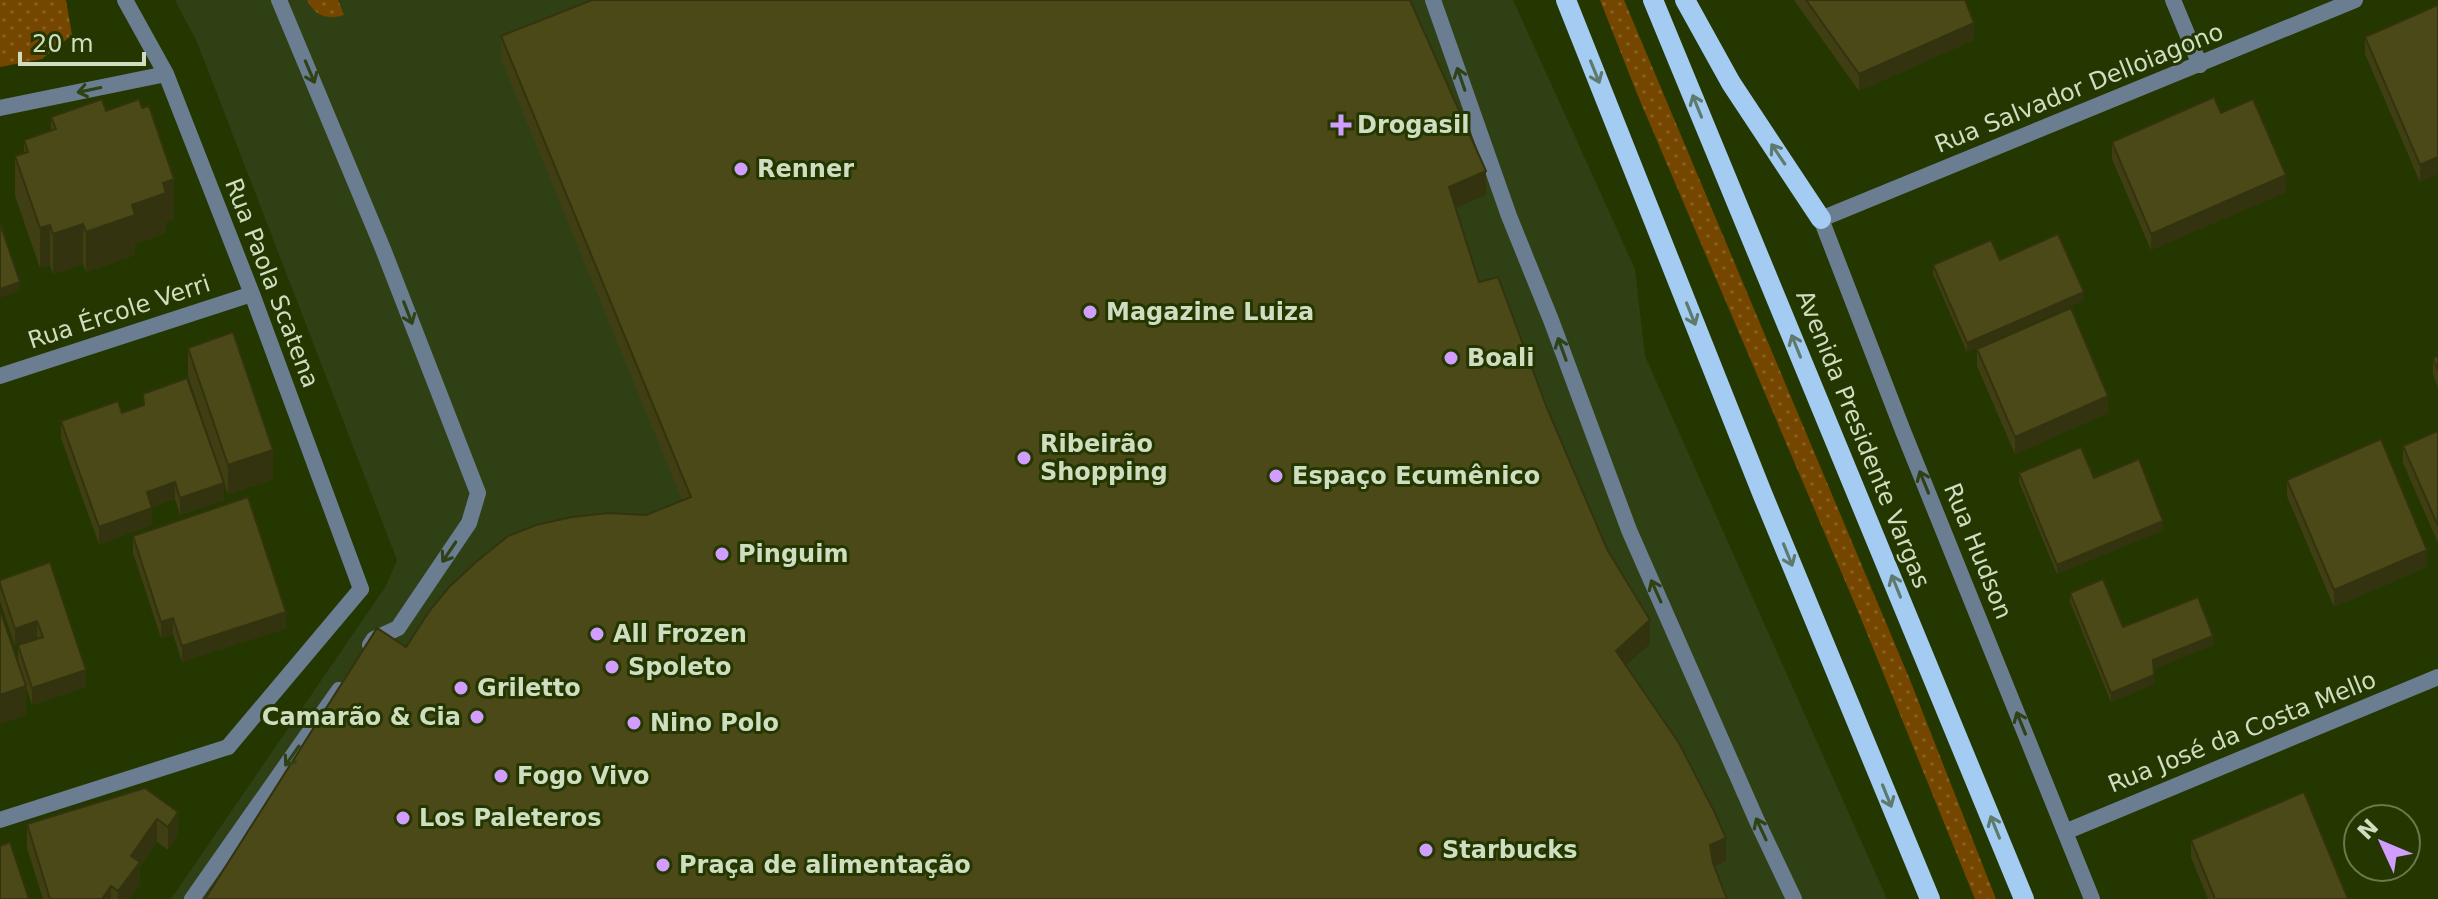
<svg xmlns="http://www.w3.org/2000/svg" width="2438" height="899" font-family="'DejaVu Sans',sans-serif">
  <style>
    .built { fill: #2f4114 }
    .green { fill: url(#green-dots) }
    .lines { fill: none; stroke-linecap: round; stroke-linejoin: round }
    .service { stroke: #6b7e91; stroke-width: 16 }
    .minor { stroke: #6b7e91; stroke-width: 16 }
    .primary { stroke: #a4ccf3; stroke-width: 20 }
    .wall { fill: #403f14 }
    .shaded-wall { fill: #343310 }
    .building { fill: #4a4917; stroke: #343310; stroke-width: 2 }
    .oneway { stroke: #2f4216 }
    .oneway2 { stroke: #5e7a6d }
    .poi-dot { fill: #d19dfe; stroke: #243700; stroke-width: 3 }
    .labels { text-anchor: middle; dominant-baseline: central; stroke-width: 6; stroke-linejoin: round; paint-order: stroke }
    .street-label { font-size: 24px; fill: #cfddc0; stroke: #243700 }
    .poi-label { font-size: 24px; font-weight: bold; fill: #cfddc0; stroke: #243700; text-anchor: start }
  </style>
  <defs>
    <pattern id="green-dots" width="8" height="8" patternUnits="userSpaceOnUse" patternTransform="scale(2)"><rect width="8" height="8" fill="#744600"/><path d="M2 2h.1M6 6h.1" fill="none" stroke="#876023" stroke-width="1.8" stroke-linecap="round"/></pattern>
  </defs>
  <rect width="100%" height="100%" fill="#243700"/>
  <path class="built" d="M175,0H1513L1635,269L1645,356L1887,899H171L386,586L397,560L197,42Z"/>
  <path class="green" d="M0,0H66L72,35L42,59L0,67Z
    M307,0H338L344,15C327,20 315,16 307,0Z
    M1600,0H1624L1910,680L1996,899H1975L1860,616L1638,96Z"/>
  <g class="lines">
    <path class="service" d="M279,0L383,249L478,493L469,523L398,628L374,639L370,645
      M1433,0L1509,216L1551,320L1629,530L1757,821L1794,899
      M228,747L361,589
      M192,899L339,690"/>
    <path class="minor" d="M125,0L166,74L252,294L361,589
      M2173,0L2200,65
      M0,108L166,74
      M0,376L252,294
      M0,820L228,747
      M2065,832L2438,677
      M2092,899L1903,431L1821,219L2355,0"/>
    <path class="primary" d="M1566,0L1762,493L1930,899
      M1653,0L2024,899
      M1685,0L1731,83L1821,219"/>
  </g>
  <path class="wall" d="M1794,0H1965L1974,40L1859,91Z
    M2438,5L2420,182L2365,54V37Z
    M501,36L1486,195L1456,208L1479,282L1547,408L1607,549L1650,644L1626,665L1726,861L1715,867L406,647L646,515L682,500L501,59Z
    M106,111L174,219L166,222V233L135,244V255L86,272L83,264L53,274L50,265L40,268L15,196V156L24,153V140L51,131V117Z
    M2221,113L2286,192L2151,250L2112,159V142Z
    M2000,260L2084,300L1967,352L1933,274V265Z
    M188,348L273,479L228,494L188,376Z
    M1977,349L2108,413L2015,454L1977,366Z
    M2438,356V387L2433,375V358Z
    M122,413L224,500L180,515L175,499L152,507V525L99,544L61,438V421Z
    M2438,431V543L2403,463V446Z
    M2019,473L2163,530L2057,574L2019,482Z
    M2287,480L2427,567L2334,607L2287,496Z
    M133,536L286,628L182,662L173,634L161,638L133,553Z
    M50,562L86,687L32,705L18,662V645L38,639L37,638L15,646L0,601V580Z
    M2070,593L2123,627L2213,645L2153,669L2154,684L2111,702L2070,602Z
    M145,788L178,836L168,850L157,842L140,867V885L129,899H43L27,848V824Z
    M2191,840L2348,899H2208L2191,857Z"/>
  <path class="shaded-wall" d="M1974,23V40L1859,91V74Z
    M2438,157V174L2420,182V165Z
    M1486,171V195L1449,211V187Z
    M2286,175V192L2151,250V234Z
    M174,179V219L166,222V233L135,244V255L86,272V232L132,205L163,183Z
    M83,224V264L53,274V234Z
    M50,225V265L40,268V228Z
    M20,282V290L0,298V289Z
    M2084,292V300L1967,352V343Z
    M2108,396V413L2015,454V437Z
    M273,450V479L228,494V465Z
    M175,482V499L147,509V492Z
    M224,483V500L180,515V498Z
    M152,508V525L99,544V527Z
    M2163,521V530L2057,574V565Z
    M2427,550V567L2334,607V590Z
    M286,612V628L182,662V646Z
    M173,618V634L161,638V622Z
    M1650,620V644L1616,674V651Z
    M37,621V638L15,646V629Z
    M2213,636V645L2153,669V660Z
    M86,670V687L32,705V688Z
    M2154,675V684L2111,702V693Z
    M26,686V715L0,724V695Z
    M178,812V836L168,850V827Z
    M157,819V842L140,867V885L129,899H118V891L131,856Z
    M1726,838V861L1710,869V845Z
    M111,886V899H102Z"/>
  <path class="building" d="M592,0H1410L1486,171L1449,187L1479,282L1498,277L1547,408L1607,549L1650,620L1616,651L1679,743L1714,811L1726,838L1710,845L1713,863L1727,899H205L377,628L406,647L430,610L450,586L476,562L508,536L536,525L572,517L608,513L646,515L691,497L501,36Z
    M1806,0H1965L1974,23L1859,74Z
    M2438,5V157L2420,165L2365,37Z
    M2214,97L2221,113L2253,99L2286,175L2151,234L2112,142Z
    M102,99L106,111L139,99L142,108L149,106L174,179L163,183L166,193L132,205L135,215L86,232L83,224L53,234L50,225L40,228L15,156L28,152L24,140L56,129L51,117Z
    M0,223L20,282L0,289Z
    M2058,234L2084,292L1967,343L1933,265L1991,240L2000,260Z
    M2071,308L2108,396L2015,437L1977,349Z
    M233,332L273,450L228,465L188,348Z
    M2438,356V370L2433,358Z
    M187,378L224,483L180,498L175,482L147,492L152,508L99,527L61,421L118,401L122,413L144,405L143,394Z
    M2438,431V526L2403,446Z
    M2381,439L2427,550L2334,590L2287,480Z
    M2081,447L2094,478L2139,459L2163,521L2057,565L2019,473Z
    M248,497L286,612L182,646L173,618L161,622L133,536Z
    M50,562L86,670L32,688L18,645L43,637L37,621L15,629L0,584V580Z
    M2103,579L2123,627L2198,597L2213,636L2153,660L2154,675L2111,693L2070,593Z
    M0,610L26,686L0,695Z
    M145,788L178,812L168,827L157,819L131,856L140,862L118,891L111,886L102,899H50L27,824Z
    M2304,792L2348,899H2215L2191,840Z
    M10,842L29,899H0V846Z"/>
  <defs><path id="oneway-shaft" d="M-6 0H5M1.5-3L5.5 0L1.5 3" fill="none" stroke-width="1.6" stroke-linecap="round" stroke-linejoin="round" transform="scale(2)"/></defs>
  <g class="oneway">
    <use href="#oneway-shaft" transform="translate(310 72) rotate(67)"/>
    <use href="#oneway-shaft" transform="translate(1461 79) rotate(-109)"/>
    <use href="#oneway-shaft" transform="translate(89 90) rotate(168)"/>
    <use href="#oneway-shaft" transform="translate(408 313) rotate(69)"/>
    <use href="#oneway-shaft" transform="translate(1562 349) rotate(-110)"/>
    <use href="#oneway-shaft" transform="translate(1924 482) rotate(-112)"/>
    <use href="#oneway-shaft" transform="translate(449 552) rotate(124)"/>
    <use href="#oneway-shaft" transform="translate(1656 591) rotate(-114)"/>
    <use href="#oneway-shaft" transform="translate(2021 723) rotate(-112)"/>
    <use href="#oneway-shaft" transform="translate(292 756) rotate(125)"/>
    <use href="#oneway-shaft" transform="translate(1761 829) rotate(-115)"/>
  </g>
  <g class="oneway2">
    <use href="#oneway-shaft" transform="translate(1595 72) rotate(68)"/>
    <use href="#oneway-shaft" transform="translate(1697 106) rotate(-112)"/>
    <use href="#oneway-shaft" transform="translate(1778 154) rotate(-124)"/>
    <use href="#oneway-shaft" transform="translate(1691 314) rotate(68)"/>
    <use href="#oneway-shaft" transform="translate(1796 346) rotate(-112)"/>
    <use href="#oneway-shaft" transform="translate(1788 555) rotate(68)"/>
    <use href="#oneway-shaft" transform="translate(1896 586) rotate(-112)"/>
    <use href="#oneway-shaft" transform="translate(1887 796) rotate(68)"/>
    <use href="#oneway-shaft" transform="translate(1995 827) rotate(-112)"/>
  </g>
  <g class="poi-dot">
    <path d="M1337 113h8v8h8v8h-8v8h-8v-8h-8v-8h8z"/>
    <circle cx="741" cy="169" r="8"/>
    <circle cx="1090" cy="312" r="8"/>
    <circle cx="1451" cy="358" r="8"/>
    <circle cx="1024" cy="458" r="8"/>
    <circle cx="1276" cy="476" r="8"/>
    <circle cx="722" cy="554" r="8"/>
    <circle cx="597" cy="634" r="8"/>
    <circle cx="612" cy="667" r="8"/>
    <circle cx="461" cy="688" r="8"/>
    <circle cx="477" cy="717" r="8"/>
    <circle cx="634" cy="723" r="8"/>
    <circle cx="501" cy="776" r="8"/>
    <circle cx="403" cy="818" r="8"/>
    <circle cx="1426" cy="850" r="8"/>
    <circle cx="663" cy="865" r="8"/>
  </g>
  <g class="labels">
    <g class="street-label">
      <text transform="translate(2079 88) rotate(-22)">Rua Salvador Delloiagono</text>
      <text transform="translate(272 283) rotate(69)">Rua Paola Scatena</text>
      <text transform="translate(119 312) rotate(-18)">Rua Ércole Verri</text>
      <text transform="translate(1863 439) rotate(68)">Avenida Presidente Vargas</text>
      <text transform="translate(1978 551) rotate(68)">Rua Hudson</text>
      <text transform="translate(2242 732) rotate(-22)">Rua José da Costa Mello</text>
    </g>
    <g class="poi-label">
      <text x="1357" y="125">Drogasil</text>
      <text x="757" y="169">Renner</text>
      <text x="1106" y="312">Magazine Luiza</text>
      <text x="1467" y="358">Boali</text>
      <text x="1040" y="444">Ribeirão<tspan x="1040" dy="28">Shopping</tspan></text>
      <text x="1292" y="476">Espaço Ecumênico</text>
      <text x="738" y="554">Pinguim</text>
      <text x="613" y="634">All Frozen</text>
      <text x="628" y="667">Spoleto</text>
      <text x="477" y="688">Griletto</text>
      <text x="461" y="717" text-anchor="end">Camarão &amp; Cia</text>
      <text x="650" y="723">Nino Polo</text>
      <text x="517" y="776">Fogo Vivo</text>
      <text x="419" y="818">Los Paleteros</text>
      <text x="1442" y="850">Starbucks</text>
      <text x="679" y="865">Praça de alimentação</text>
    </g>
  </g>
  <g transform="translate(2382 843) rotate(314)"><circle r="38" fill="#243700" stroke="#68794d" stroke-width="2"/>
  <path d="M0-6L14 30L0 20L-14 30Z" fill="#d19dfe"/>
  <text y="-12" font-size="22" font-weight="bold" text-anchor="middle" fill="#cfddc0">N</text>
  </g>
  <path d="M20 52v12h124v-12" fill="none" stroke="#cfddc0" stroke-width="4"/>
  <text x="32" y="52" font-size="24" fill="#cfddc0" stroke="#243700" stroke-width="6" paint-order="stroke">20 m</text>
</svg>
